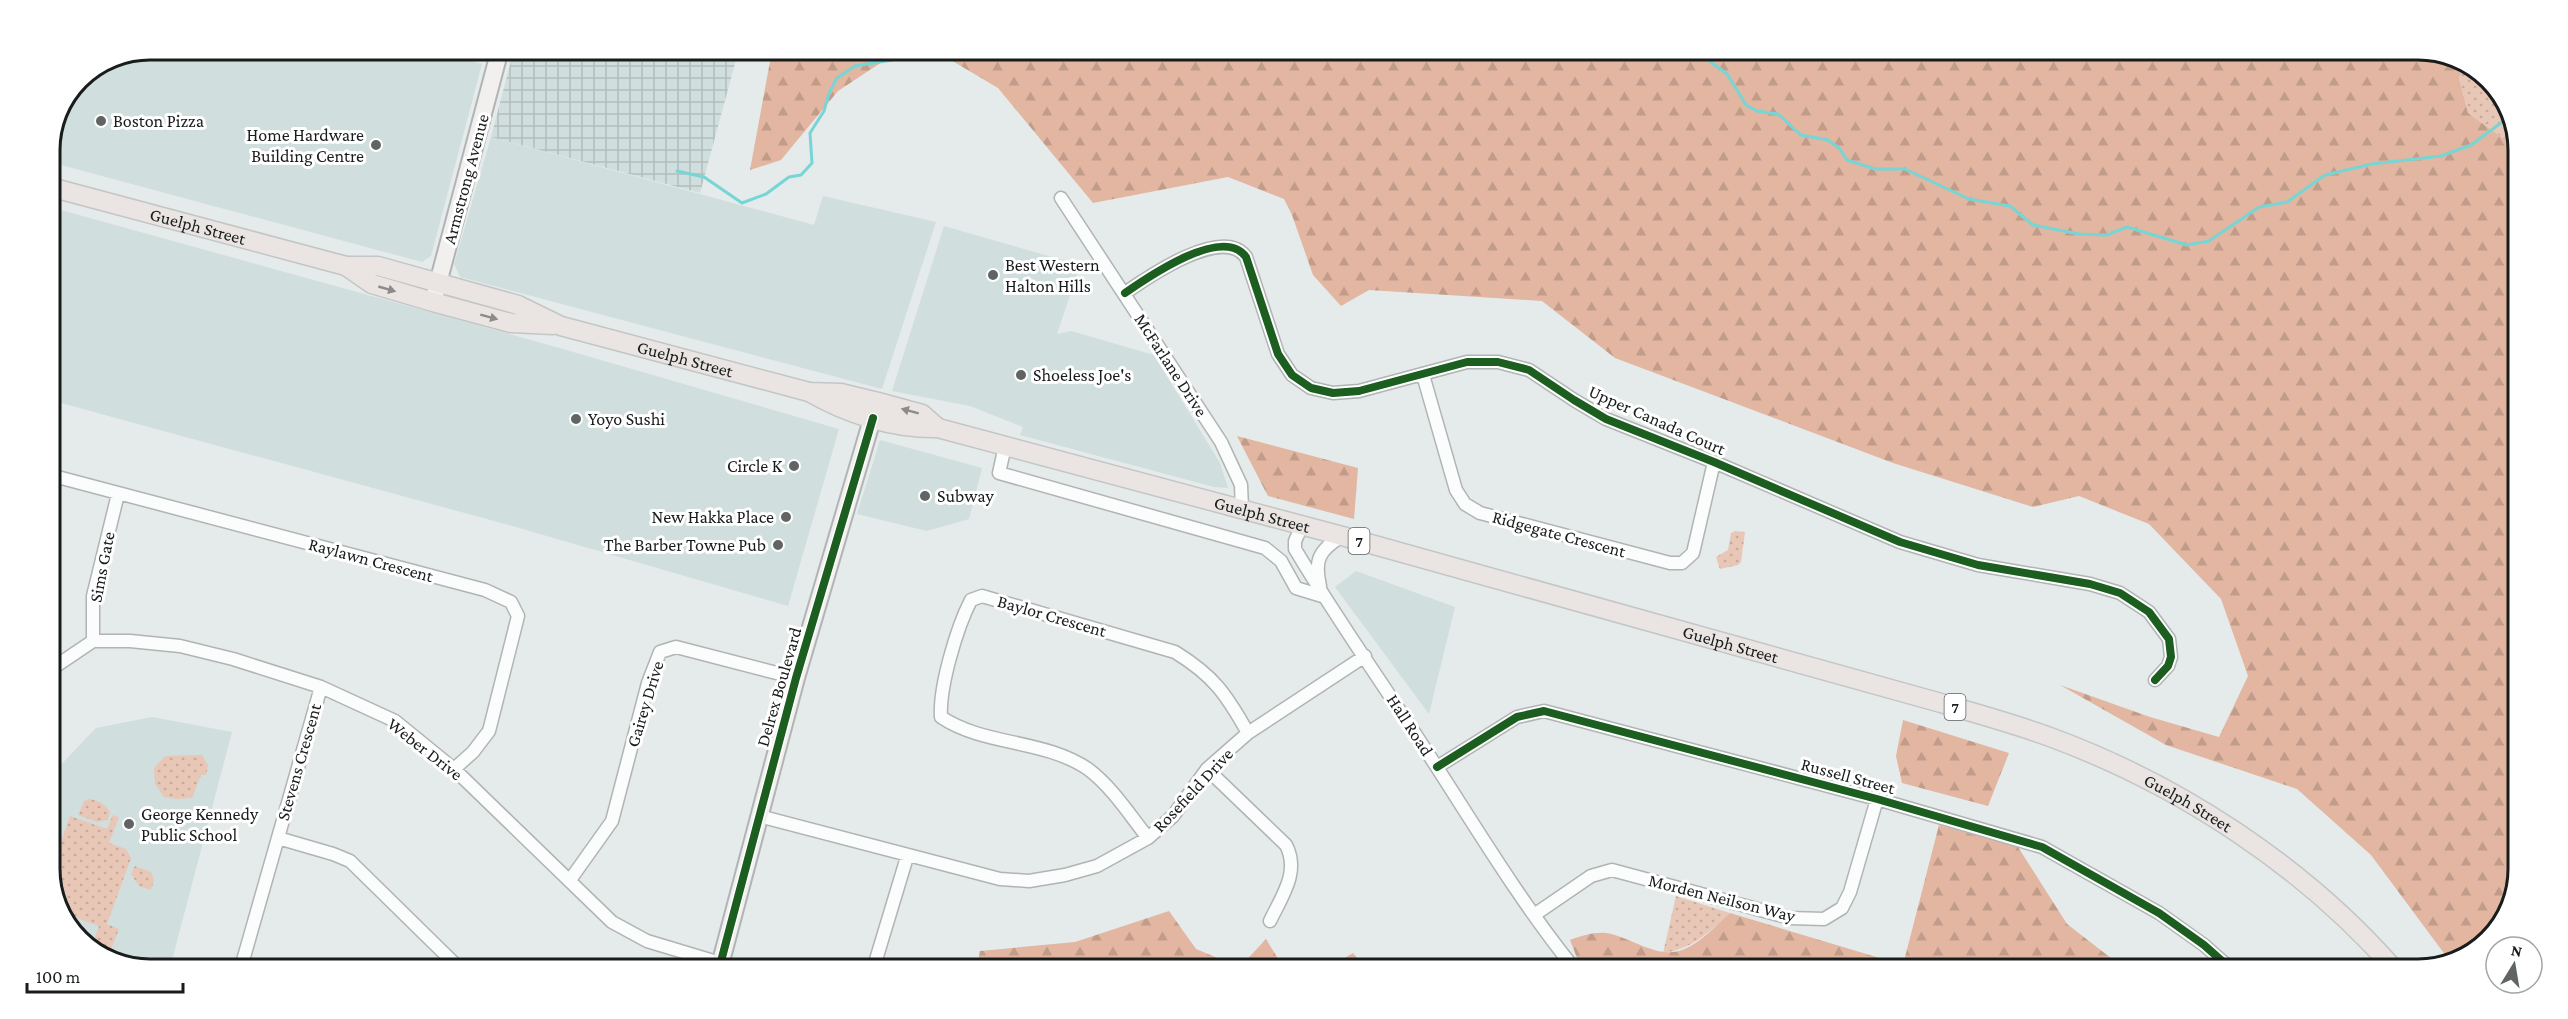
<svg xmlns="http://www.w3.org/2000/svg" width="2568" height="1019" font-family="'Crimson Pro',serif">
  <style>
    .built { fill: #d1dede }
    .industrial { fill: url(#industrial-grid) }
    .grass { fill: url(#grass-dots) }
    .forest { fill: url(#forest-firs) }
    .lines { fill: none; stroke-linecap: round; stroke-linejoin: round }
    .stream { stroke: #75d6d5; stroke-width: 3 }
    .street-casing { stroke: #b1b4b4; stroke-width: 15 }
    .secondary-casing { stroke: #b1b4b4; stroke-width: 20 }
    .primary-casing { stroke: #c3c6c6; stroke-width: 21 }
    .street { stroke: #fbfcfc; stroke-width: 12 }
    .secondary { stroke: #f2f0ef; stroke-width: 16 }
    .primary { stroke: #eae5e2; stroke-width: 18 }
    .cycleway-casing { stroke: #fff; stroke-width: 11 }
    .cycleway { stroke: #1b5e20; stroke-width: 8 }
    .oneway { fill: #8c8b88 }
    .poi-dot { fill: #606463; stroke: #fff; stroke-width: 2 }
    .labels { text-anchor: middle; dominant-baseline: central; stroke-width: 6; stroke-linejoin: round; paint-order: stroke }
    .shield { fill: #fff; stroke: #5d605f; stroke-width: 1.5 }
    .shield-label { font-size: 16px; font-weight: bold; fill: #181c1b }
    .poi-label { font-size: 18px; fill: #181c1b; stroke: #fff; text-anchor: start }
    .street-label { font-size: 18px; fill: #181c1b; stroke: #fff }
    .rim { fill: none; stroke: #181c1b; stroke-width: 3 }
  </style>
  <defs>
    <pattern id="industrial-grid" width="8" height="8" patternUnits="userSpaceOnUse" patternTransform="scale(1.5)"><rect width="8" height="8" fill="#d1dede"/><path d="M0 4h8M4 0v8" fill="none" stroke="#b3bebe"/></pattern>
    <pattern id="grass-dots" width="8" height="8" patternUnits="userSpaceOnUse" patternTransform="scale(1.5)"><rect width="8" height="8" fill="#e8c7b7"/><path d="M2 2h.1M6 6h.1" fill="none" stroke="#c6aa9d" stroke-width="1.8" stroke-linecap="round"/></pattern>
    <pattern id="forest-firs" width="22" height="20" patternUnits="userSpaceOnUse" patternTransform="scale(1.5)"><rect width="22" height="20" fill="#e2b6a1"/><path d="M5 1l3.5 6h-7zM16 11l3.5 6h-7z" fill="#c19c8a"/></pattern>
  </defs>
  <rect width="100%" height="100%" fill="#e5eaea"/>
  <path class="built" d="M112,57H458L482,64L431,256L422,262L50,162V144L79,79Z
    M491,137L814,225L823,196L936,222L882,389L460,277L454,264Z
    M50,207L556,347L839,429L788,606L505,524L50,400Z
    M944,226L1080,265L1057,334L1071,331L1154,355L1220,463L1228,488L1214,487L1020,435L1023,427L970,406L892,391Z
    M880,440L982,468L969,519L927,531L857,514Z
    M1356,571L1455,607L1429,714L1335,587Z
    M152,717L232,732L171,964H117L70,930L50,876V769L55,771L96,728Z"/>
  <path class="industrial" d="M737,56L700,193L491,137L512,57Z"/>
  <path class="grass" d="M2465,65L2498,89L2512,126L2503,138L2468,113L2459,78Z
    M1735,531L1745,532L1741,562L1738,565L1720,569L1716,557L1728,550L1731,533Z
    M202,755L208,765L206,775H201L192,798L178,799L164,797L155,784L154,768L165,756Z
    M90,799C100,801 105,804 110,812L108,820L97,822L78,815L84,801Z
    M113,815L119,817L109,843L126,849L131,858L107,924L119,929L108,957L92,946L99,926L71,916L67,922L50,872L70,816L107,829Z
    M135,866L151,872L154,880L151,890L139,886L131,874Z
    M1676,896L1730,913C1707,933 1695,948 1663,953Z"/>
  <path class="forest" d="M2451,55L2465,65L2459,78L2468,113L2503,138L2512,126L2518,143L2513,902L2474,952L2449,960L2371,855L2297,789L2166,745L2060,685L2150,717L2219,737L2248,676L2221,599L2149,524L2079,496L2033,507L1893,463L1615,358L1542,301L1369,290L1341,306L1313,275L1292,215L1284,199L1228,177L1093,203L998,88L944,56Z
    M771,56H891L838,91L781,160L750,170Z
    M1237,436L1358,468L1354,519L1268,496Z
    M1903,720L2009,753L1988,806L1902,783L1896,756Z
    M1939,825L2018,847L2067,924L2125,969L1588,968L1577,958L1570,940C1581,936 1594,932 1606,933C1632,937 1655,959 1682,950C1701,943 1716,925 1730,913L1903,965Z
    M1169,911L1196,949L1239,967L977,966L980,951L1075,942Z
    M1266,939L1283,967H1240Z
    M1353,953L1365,967H1330Z"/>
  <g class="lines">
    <path class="stream" d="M1706,56L1708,60L1727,74L1746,105L1757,111L1778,114L1801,135L1828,140L1839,148L1847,160L1875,169H1905L1969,199L2010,206L2033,225L2079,234L2107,235L2127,227L2187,245L2209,241L2259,207L2287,202L2325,175L2372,164L2441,156L2471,145L2509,117
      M677,171L704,177L742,203L766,194L789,177L801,175L812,163L810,133L824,111L829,93L837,78L855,66L898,59L902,56"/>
    <g class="street-casing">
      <path id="street" d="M1061,198L1221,442L1241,485L1242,509
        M1125,293C1148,277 1223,225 1246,257L1278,354L1292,375L1311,388L1333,393L1359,391L1467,362H1498L1529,370L1574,400L1606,419L1714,462L1900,542L1978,565L2090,584L2120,593L2149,612L2169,639L2171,657L2168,666L2155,680
        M1423,375L1456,490L1465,504L1480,513L1670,563H1682L1693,553L1714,462
        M1005,446L999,473L1265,548L1281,561L1296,588L1322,596
        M50,475L485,590L511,602L518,616L489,731L473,752L454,769
        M1302,526L1295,541V549C1336,618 1383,684 1427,752C1474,824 1519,900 1573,967
        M1320,586C1314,560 1319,550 1342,536
        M93,641V596L118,494
        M50,670L93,641H130L180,646L233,659L321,687L395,721L454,769L612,922L647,941L720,963
        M1437,767L1517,717L1544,711L1877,799L2042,847L2159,913L2204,945L2231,969
        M1207,769L1286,845C1300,872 1282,896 1270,921
        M759,816L1000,879L1029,881L1065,875L1097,866L1148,838L1173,816L1207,769L1248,733L1365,656
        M278,838L333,854L350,861L456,965
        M1148,838C1129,814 1112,787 1088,769C1044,739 984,746 941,717C939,687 957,627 971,600L982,596L1175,652C1214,676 1226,694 1248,733
        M570,880L612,821L648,683L660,652L676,647L796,678
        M1534,915L1591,876L1612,870L1790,918L1824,919L1842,908L1850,892L1877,799
        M875,963L907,857
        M242,964L321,687"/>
    </g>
    <g class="secondary-casing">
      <path id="secondary" d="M433,302L498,57
        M720,965L796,678L876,406"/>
    </g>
    <g class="primary-casing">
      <g id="primary">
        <path id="s1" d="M50,187L346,266H378L518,305L561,326L809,392L841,393L878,402L922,414L938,428"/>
        <path d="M346,266L372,284L433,302L511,323L553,325"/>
        <path id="s2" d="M809,392C847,414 893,429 938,428L1342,536L1941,703C1977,714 2015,724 2050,737C2178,784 2304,866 2394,969"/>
      </g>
    </g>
    <use href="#street" class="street"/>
    <use href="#secondary" class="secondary"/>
    <use href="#primary" class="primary"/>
    <g class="cycleway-casing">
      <path id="cycleway" d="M1125,293C1148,277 1223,225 1246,257L1278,354L1292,375L1311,388L1333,393L1359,391L1467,362H1498L1529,370L1574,400L1606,419L1714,462L1900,542L1978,565L2090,584L2120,593L2149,612L2169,639L2171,657L2168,666L2155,680
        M1437,767L1517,717L1544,711L1877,799L2042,847L2159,913L2204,945L2231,969
        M720,965L796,678L873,418"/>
    </g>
    <use href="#cycleway" class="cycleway"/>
  </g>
  <defs><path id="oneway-solid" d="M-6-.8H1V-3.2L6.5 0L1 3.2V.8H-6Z" transform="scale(1.5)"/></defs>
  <g class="oneway">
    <use href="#oneway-solid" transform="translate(387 289) rotate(16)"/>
    <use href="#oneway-solid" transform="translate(489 317) rotate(15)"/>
    <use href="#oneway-solid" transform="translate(910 411) rotate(-165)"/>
  </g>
  <g class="poi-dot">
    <circle cx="101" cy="121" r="6"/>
    <circle cx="376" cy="145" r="6"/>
    <circle cx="993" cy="275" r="6"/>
    <circle cx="1021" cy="375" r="6"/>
    <circle cx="576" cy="419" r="6"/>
    <circle cx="794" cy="466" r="6"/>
    <circle cx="925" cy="496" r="6"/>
    <circle cx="786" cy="517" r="6"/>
    <circle cx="778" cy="545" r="6"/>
    <circle cx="129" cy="824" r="6"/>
  </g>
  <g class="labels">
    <g class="shield">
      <rect x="1348.5" y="528" width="21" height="26" rx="4.5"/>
      <rect x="1944.5" y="694" width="21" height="26" rx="4.5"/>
    </g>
    <g class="shield-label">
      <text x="1359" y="541">7</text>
      <text x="1955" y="707">7</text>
    </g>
    <g class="poi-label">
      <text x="113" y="121">Boston Pizza</text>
      <text x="364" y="135" text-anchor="end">Home Hardware<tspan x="364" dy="21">Building Centre</tspan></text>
      <text x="1005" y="265">Best Western<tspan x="1005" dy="21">Halton Hills</tspan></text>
      <text x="1033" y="375">Shoeless Joe's</text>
      <text x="588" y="419">Yoyo Sushi</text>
      <text x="782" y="466" text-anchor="end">Circle K</text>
      <text x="937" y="496">Subway</text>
      <text x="774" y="517" text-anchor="end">New Hakka Place</text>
      <text x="766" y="545" text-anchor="end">The Barber Towne Pub</text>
      <text x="141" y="814">George Kennedy<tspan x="141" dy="21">Public School</tspan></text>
    </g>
    <g class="street-label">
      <text transform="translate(466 179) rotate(-75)">Armstrong Avenue</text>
      <text stroke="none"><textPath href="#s1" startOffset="153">Guelph Street</textPath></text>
      <text stroke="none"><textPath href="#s1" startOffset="660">Guelph Street</textPath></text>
      <text transform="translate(1171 365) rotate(57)">McFarlane Drive</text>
      <text transform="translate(1657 420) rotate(24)">Upper Canada Court</text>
      <text stroke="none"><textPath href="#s2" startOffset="471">Guelph Street</textPath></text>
      <text transform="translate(1559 534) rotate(15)">Ridgegate Crescent</text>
      <text transform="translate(371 560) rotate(15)">Raylawn Crescent</text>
      <text transform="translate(102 567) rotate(-79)">Sims Gate</text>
      <text transform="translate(1052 616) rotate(16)">Baylor Crescent</text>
      <text stroke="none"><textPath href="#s2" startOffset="957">Guelph Street</textPath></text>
      <text transform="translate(779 687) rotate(-74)">Delrex Boulevard</text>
      <text transform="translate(645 704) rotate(-73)">Gairey Drive</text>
      <text transform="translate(1410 725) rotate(57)">Hall Road</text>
      <text transform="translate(425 749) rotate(38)">Weber Drive</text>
      <text transform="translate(299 762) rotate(-74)">Stevens Crescent</text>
      <text transform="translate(1848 776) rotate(15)">Russell Street</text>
      <text transform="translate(1193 790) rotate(-47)">Rosefield Drive</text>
      <text stroke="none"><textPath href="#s2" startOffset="1443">Guelph Street</textPath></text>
      <text transform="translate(1722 898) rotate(14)">Morden Neilson Way</text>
    </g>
  </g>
  <path d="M0 0H2568V1019H0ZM150 60H2418A90 90 0 0 1 2508 150V869A90 90 0 0 1 2418 959H150A90 90 0 0 1 60 869V150A90 90 0 0 1 150 60Z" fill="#fff" fill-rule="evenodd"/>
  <path class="rim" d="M150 60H2418A90 90 0 0 1 2508 150V869A90 90 0 0 1 2418 959H150A90 90 0 0 1 60 869V150A90 90 0 0 1 150 60Z"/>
  <g transform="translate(2514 965) rotate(11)"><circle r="28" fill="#ffffff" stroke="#a3a4a4" stroke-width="1.5"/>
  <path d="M0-4.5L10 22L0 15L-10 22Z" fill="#606463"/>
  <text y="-9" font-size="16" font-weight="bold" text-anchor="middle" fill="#181c1b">N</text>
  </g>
  <path d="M27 983v9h156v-9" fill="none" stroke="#181c1b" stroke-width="3"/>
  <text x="36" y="983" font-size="18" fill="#181c1b" stroke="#ffffff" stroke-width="4.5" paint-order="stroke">100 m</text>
</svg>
